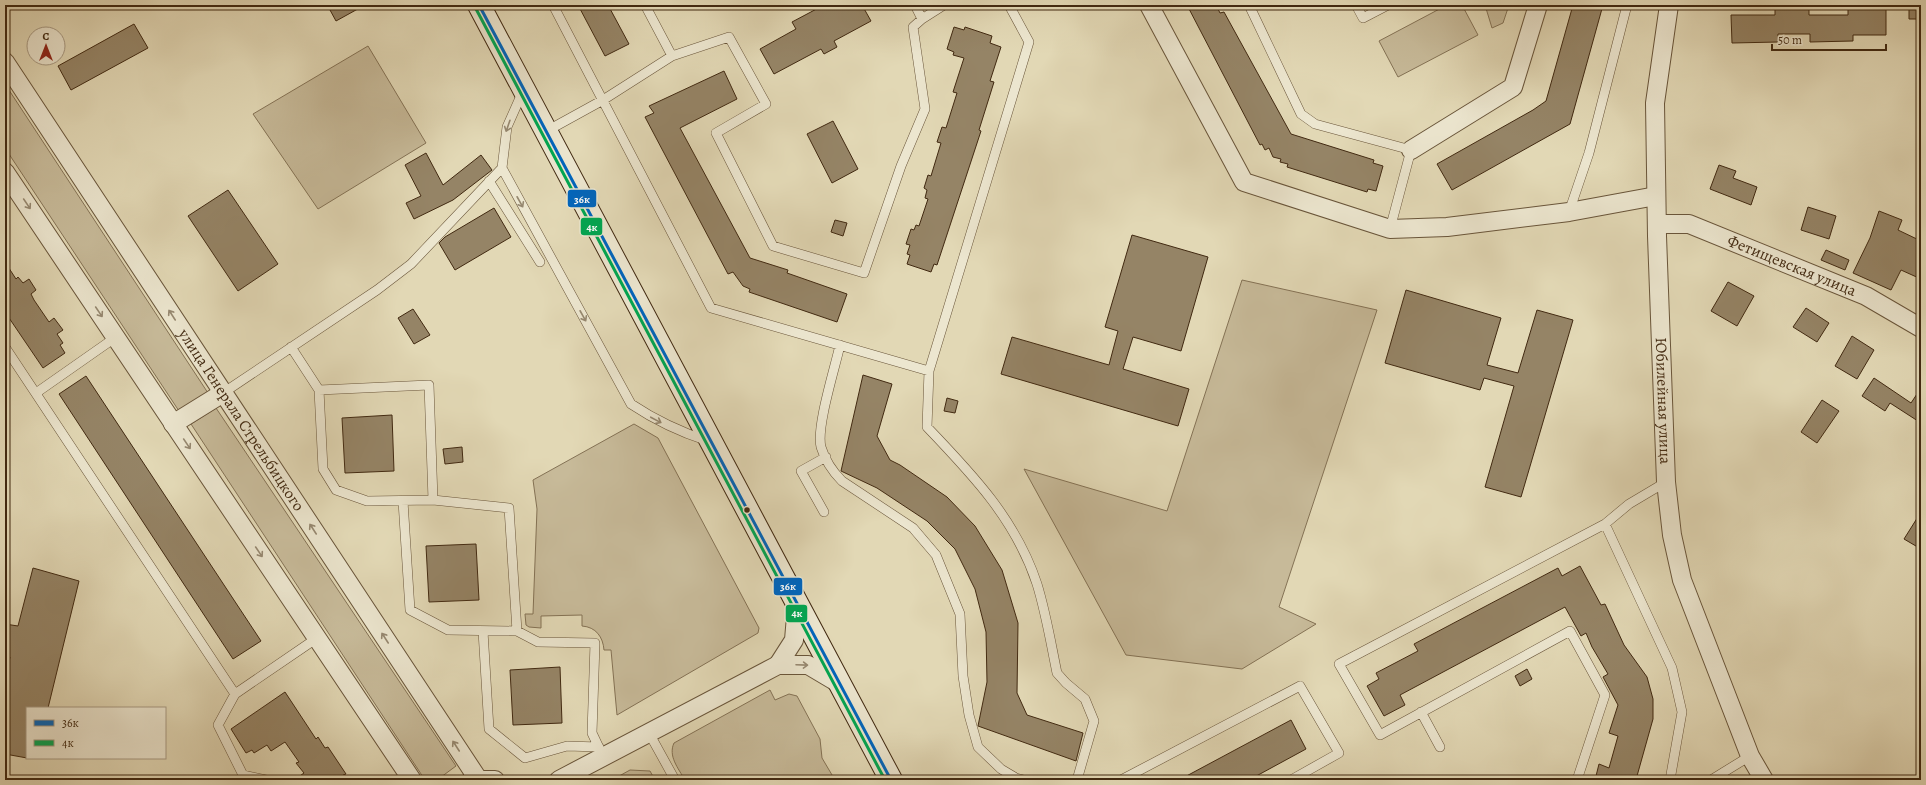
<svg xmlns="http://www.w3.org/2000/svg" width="1926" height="785" font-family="Alegreya,serif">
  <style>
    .green { fill: #c7ba99; stroke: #847255 }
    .building { fill: #958466; stroke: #412911 }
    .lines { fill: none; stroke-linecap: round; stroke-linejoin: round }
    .service-casing { stroke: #69553a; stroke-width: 10 }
    .minor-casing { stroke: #69553a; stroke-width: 20 }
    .secondary-casing { stroke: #412911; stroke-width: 24 }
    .service { stroke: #ece6cf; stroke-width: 9 }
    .minor { stroke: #ece6cf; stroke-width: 18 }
    .secondary { stroke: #ece6cf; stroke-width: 22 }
    .bus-1-casing { stroke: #ece6cf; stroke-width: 6 }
    .bus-2-casing { stroke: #ece6cf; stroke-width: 6 }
    .bus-1 { stroke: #0065bd; stroke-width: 3 }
    .bus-2 { stroke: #00a651; stroke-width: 3 }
    .oneway { stroke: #968870 }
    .bus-dot { fill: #412911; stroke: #ece6cf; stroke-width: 1.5 }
    .labels { text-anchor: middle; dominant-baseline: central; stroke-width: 3.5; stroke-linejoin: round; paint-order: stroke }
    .street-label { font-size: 16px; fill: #412911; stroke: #ece6cf }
    .line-badge { stroke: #ece6cf; stroke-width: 1.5 }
    .badge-label { font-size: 11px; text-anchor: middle; font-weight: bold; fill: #fff }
  </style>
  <rect width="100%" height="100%" fill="#e2d8b5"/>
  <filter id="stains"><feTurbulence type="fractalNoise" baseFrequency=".005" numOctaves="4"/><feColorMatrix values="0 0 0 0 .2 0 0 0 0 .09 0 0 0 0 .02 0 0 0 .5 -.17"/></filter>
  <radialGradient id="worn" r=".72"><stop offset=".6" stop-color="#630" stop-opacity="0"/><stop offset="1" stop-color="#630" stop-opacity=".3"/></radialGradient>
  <path class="green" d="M1447,5H1462L1478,35L1398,77L1379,41Z
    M1485,5H1509L1503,23L1492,28Z
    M368,46L426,143L318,209L253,114Z
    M5,84L208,393L179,411L5,148Z
    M1242,280L1377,310L1279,607L1316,624L1242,669L1126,655L1024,469L1167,511Z
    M216,408L456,766L437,780H425L191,424Z
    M634,424L658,438L759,628L758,633L617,715L611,650H604C603,637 596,627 582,626V615L541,616V628L529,627L526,625L525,614H533L537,509L533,480Z
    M770,690L775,700L789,694L797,696L820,739L822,758L835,780H685C678,768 668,756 674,743Z
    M630,770L650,771L655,780H612Z"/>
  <path class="building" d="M340,5H365L336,21L330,10Z
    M578,5H608L629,44L605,56Z
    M824,5H862L871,21L834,41L837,47L824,54L821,49L774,74L760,49L796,29L792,22Z
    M1187,5H1216L1220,13L1224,12L1291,134L1374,160L1373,163L1383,166L1376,191L1368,189L1367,192L1287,167L1288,164L1280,162L1281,159L1273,157L1269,148L1265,150L1262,144L1260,145Z
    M1573,5H1603L1570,124L1452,190L1437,164L1533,110L1546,101Z
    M1909,5H1921V19H1909Z
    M1848,7H1886V35H1853V41L1810,42V34H1778V42L1732,43L1731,15H1775V8H1809V15H1848Z
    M134,24L148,48L71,90L58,66Z
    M954,27L964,30L965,27L992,36L990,43L1001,47L990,81L994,82L979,130L981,131L937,265L934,264L931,272L907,264L910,255L907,254L910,245L906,244L911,229L914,230L916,225L919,226L928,199L925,198L927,190L924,188L928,175L931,176L941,143L937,142L942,127L946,128L957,93L953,92L964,58L953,55L954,52L947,49Z
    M724,71L737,99L680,128L750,258L788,270L787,273L847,294L837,322L749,292L750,289L743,286L733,272L728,274L645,117L654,113L649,106Z
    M833,121L858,169L832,183L807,134Z
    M426,153L443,185L481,155L492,170L453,200L414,219L406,203L421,196L405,165Z
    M1719,165L1736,171L1733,178L1757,187L1751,205L1710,189Z
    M228,190L278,264L238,291L188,216Z
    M1808,207L1836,216L1829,239L1801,230Z
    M494,208L511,237L455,270L439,243L445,237Z
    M1879,211L1902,220L1898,230L1921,241V279L1901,270L1891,290L1853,273L1870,238Z
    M835,220L847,223L843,236L831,232Z
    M1132,235L1208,257L1181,351L1133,337L1123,369L1189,389L1178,426L1001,374L1012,337L1109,365L1118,331L1105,327Z
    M1826,250L1849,260L1845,270L1821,260Z
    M5,262L16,279L18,277L23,283L29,279L36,290L31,294L34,300L49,322L54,318L63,330L57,334L63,343L60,345L65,353L43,368L5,312Z
    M1728,282L1754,296L1737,326L1711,311Z
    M1406,290L1501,318L1487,365L1518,373L1537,310L1573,320L1521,497L1485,487L1514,386L1484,378L1480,390L1385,363Z
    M1806,308L1829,323L1817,342L1793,327Z
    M413,309L430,335L414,344L398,318Z
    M1852,336L1874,350L1857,379L1835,366Z
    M863,375L892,384L877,436L890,460L900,465L947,497L975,526L1002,570L1018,623L1017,693L1027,715L1083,733L1076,761L978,726L987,682L986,632L975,589L955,549L927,521L877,488L841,471Z
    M86,376L261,641L233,659L59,394Z
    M1874,378L1911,403L1921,388V423L1890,403L1885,411L1862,396Z
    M947,398L958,401L955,413L944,411Z
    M1822,400L1839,411L1817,443L1801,432Z
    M392,415L394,471L345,473L342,418Z
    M462,447L463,462L445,464L443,449Z
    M1921,512V549L1904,539Z
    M476,544L479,600L429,602L426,546Z
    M1580,566L1601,605L1605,604L1624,645L1647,677L1653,699V719L1637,776L1640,777V780H1595L1599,764L1609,768L1618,736L1609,733L1618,705L1603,677L1608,674L1592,647L1586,633L1581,636L1565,607L1400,695L1405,705L1384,716L1367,686L1379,679L1376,673L1418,651L1414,644L1558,568L1562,576Z
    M33,568L79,581L48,708H27V758L5,754V679L10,657L5,656V624L18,626Z
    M560,667L562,723L513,725L510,670Z
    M1527,669L1532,679L1520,686L1515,676Z
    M285,692L316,739L318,737L325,748L328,747L346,774L343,775L347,780H294L304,773L296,763L299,762L285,742L271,751L267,745L254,753L252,750L246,753L231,729Z
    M1291,720L1306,749L1249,780H1179Z"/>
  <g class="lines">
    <g class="service-casing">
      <path id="service" d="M553,5L711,308L929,371L1029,42L1009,5
        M915,5L922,19L944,5
        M1249,5L1301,114L1315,124L1411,150L1390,229
        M1356,5L1363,18L1388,5
        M672,56L729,37L766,104L716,133L773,246L864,273L901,166L925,109L913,27L922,19
        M523,91L507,127L502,168L631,404C655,420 680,432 708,441
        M554,127L603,100L672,56L645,5
        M489,181L540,262
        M1569,212L1589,153L1627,5
        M840,345C835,368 816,427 821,447C825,460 833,472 842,481L913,528L936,555L960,614L963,676L969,715L978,747L1001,769L1016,778L1024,780
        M5,347L235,694L317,638
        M291,347L319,390L323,469L336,490L367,501L433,500L429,385L319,390
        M929,371L927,427C973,475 1016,520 1037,584C1046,613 1051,644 1057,673L1066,683L1085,699L1094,721L1077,780
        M36,393L116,337
        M223,393L377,290L411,264L502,168
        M403,501L410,610L448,630L517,631L509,508L433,500
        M824,512L801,471L826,457
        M1605,524L1672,668L1682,712L1670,780
        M483,631L489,729L525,758L567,746L599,747
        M517,631L538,642L595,643L592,733L601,752
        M235,694L218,725L243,775L266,780
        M1421,712L1440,747
        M649,733L675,780
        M1121,780L1300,686L1339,753L1291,780
        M1577,780L1605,695L1570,631L1380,735L1339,664L1605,524L1629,504L1666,482
        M1711,780L1750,756"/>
    </g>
    <g class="minor-casing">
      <g id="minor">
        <path d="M1149,5L1244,182L1390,229L1447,227L1569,212L1656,196"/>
        <path id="s1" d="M1669,5L1655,103L1657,236L1666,482L1672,535L1682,580L1750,756L1764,780"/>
        <path id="s2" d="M5,62L478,779"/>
        <path d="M1411,150L1513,87L1538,5"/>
        <path d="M5,172L412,780"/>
        <path id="s3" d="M1657,224H1689L1866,296L1921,328"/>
        <path d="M173,424L223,393"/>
        <path d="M778,665L794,640L797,604"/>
        <path d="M471,780H495"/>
        <path d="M559,780L778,665H808L840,684"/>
      </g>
    </g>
    <g class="secondary-casing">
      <path id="secondary" d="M479,5L891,780"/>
    </g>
    <use href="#service" class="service"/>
    <use href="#minor" class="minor"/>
    <use href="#secondary" class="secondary"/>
    <g class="bus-1-casing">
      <path id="bus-1" d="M479,5L891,780"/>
    </g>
    <g class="bus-2-casing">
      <path id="bus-2" d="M475,7L885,780"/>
    </g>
    <use href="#bus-1" class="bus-1"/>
    <use href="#bus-2" class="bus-2"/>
  </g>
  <defs><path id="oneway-shaft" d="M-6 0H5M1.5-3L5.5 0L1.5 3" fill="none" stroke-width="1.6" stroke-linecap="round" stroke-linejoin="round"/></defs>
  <g class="oneway">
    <use href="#oneway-shaft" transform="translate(508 126) rotate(109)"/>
    <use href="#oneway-shaft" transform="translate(520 202) rotate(61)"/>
    <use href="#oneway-shaft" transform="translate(27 204) rotate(56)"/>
    <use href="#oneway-shaft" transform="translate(99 312) rotate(56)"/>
    <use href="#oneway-shaft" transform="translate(172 315) rotate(-123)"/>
    <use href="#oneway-shaft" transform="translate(583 316) rotate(61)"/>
    <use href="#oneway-shaft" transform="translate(656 420) rotate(28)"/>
    <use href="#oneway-shaft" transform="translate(187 444) rotate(56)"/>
    <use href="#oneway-shaft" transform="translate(313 529) rotate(-123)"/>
    <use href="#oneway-shaft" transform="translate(259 552) rotate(56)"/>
    <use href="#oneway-shaft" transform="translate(385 638) rotate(-123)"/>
    <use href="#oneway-shaft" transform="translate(802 665) rotate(2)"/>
    <use href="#oneway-shaft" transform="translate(456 746) rotate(-123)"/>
  </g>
  <circle class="bus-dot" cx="747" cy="510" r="3.5"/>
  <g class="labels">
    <g class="street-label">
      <text stroke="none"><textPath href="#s3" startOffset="143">Фетищевская улица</textPath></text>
      <text stroke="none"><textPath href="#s1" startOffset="397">Юбилейная улица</textPath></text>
      <text stroke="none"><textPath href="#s2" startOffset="429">улица Генерала Стрельбицкого</textPath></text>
    </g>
  </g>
  <g class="line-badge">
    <rect x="567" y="189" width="30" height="19" rx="4" fill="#0065bd"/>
    <rect x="580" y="217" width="23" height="19" rx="4" fill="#00a651"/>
    <rect x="773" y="577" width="30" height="19" rx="4" fill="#0065bd"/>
    <rect x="785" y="604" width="23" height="19" rx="4" fill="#00a651"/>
  </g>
  <g class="badge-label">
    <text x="582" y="203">36к</text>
    <text x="592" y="231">4к</text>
    <text x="788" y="590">36к</text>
    <text x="797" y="617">4к</text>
  </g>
  <rect width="1926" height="785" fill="none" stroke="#e2d8b5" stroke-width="20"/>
  <rect x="6" y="6" width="1914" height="773" fill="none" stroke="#412911" stroke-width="2"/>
  <rect x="10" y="10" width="1906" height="765" fill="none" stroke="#412911"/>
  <rect x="26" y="707" width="140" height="52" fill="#ece6cf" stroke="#a89a83"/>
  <rect x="34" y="720" width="20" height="6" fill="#0065bd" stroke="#a89a83"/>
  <text x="62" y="727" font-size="12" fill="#412911">36к</text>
  <rect x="34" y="740" width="20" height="6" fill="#00a651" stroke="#a89a83"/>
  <text x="62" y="747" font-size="12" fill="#412911">4к</text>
  <g transform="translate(46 46)"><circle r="19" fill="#ece6cf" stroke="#a89a83"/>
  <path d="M0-3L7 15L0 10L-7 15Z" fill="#8f2418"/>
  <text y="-6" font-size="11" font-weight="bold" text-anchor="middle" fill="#412911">С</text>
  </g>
  <path d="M1772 44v6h114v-6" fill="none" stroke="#412911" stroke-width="2"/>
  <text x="1778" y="44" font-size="12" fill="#412911" stroke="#ece6cf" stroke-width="3" paint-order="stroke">50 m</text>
  <rect width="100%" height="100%" filter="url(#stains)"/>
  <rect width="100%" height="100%" fill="url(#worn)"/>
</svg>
